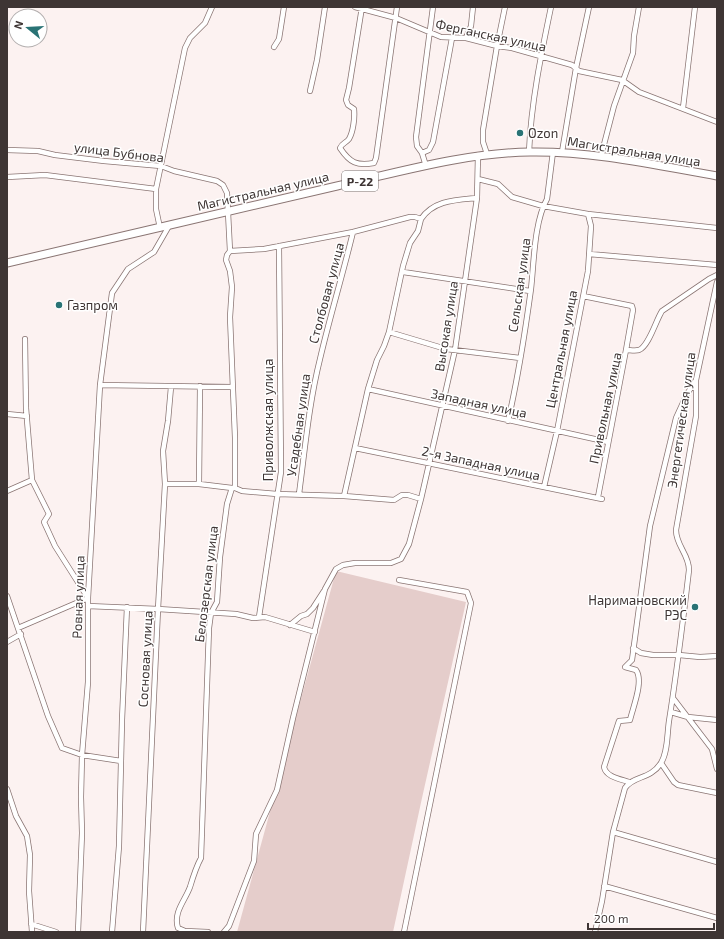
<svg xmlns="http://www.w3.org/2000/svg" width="724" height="939" font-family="'Exo 2',sans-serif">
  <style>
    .green { fill: #e5cdcb }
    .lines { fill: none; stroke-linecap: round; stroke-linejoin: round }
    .minor-casing { stroke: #8a7573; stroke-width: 6 }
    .trunk-casing { stroke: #8a7573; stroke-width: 9 }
    .minor { stroke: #fff; stroke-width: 4.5 }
    .trunk { stroke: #fff; stroke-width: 7 }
    .poi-dot { fill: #297375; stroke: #fff; stroke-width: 1.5 }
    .labels { text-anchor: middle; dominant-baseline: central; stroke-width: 3; stroke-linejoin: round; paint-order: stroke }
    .shield { fill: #fff; stroke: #787271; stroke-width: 1 }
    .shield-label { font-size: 12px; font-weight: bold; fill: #3e3534 }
    .street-label { font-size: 13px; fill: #3e3534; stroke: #fff }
    .poi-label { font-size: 13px; fill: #3e3534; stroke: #fff; text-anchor: start }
  </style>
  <rect width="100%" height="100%" fill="#fcf2f1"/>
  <path class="green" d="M336,571L466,602L422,798L393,932H237Z"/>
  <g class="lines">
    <g class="minor-casing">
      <path id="minor" d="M355,7L396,18L441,37L466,38L497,46L512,48L572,65L579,71L622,80L639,92L717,122
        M362,7L349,88L346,100L348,105L354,109C355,118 353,132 349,139C346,143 342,143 340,148C350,163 357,166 374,163L376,158L397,7
        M466,38L471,26L473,7
        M274,47L279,39L284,7
        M310,91L317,60L325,7
        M683,108L695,7
        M7,150L38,151L55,155L104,161L161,166L174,171L217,181L223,185L227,193L230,251L227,255L226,260L230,271L232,287L230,317L235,438V488H232L227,504L220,557L217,602L211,613L209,628L201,858C196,867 193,877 190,887C185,901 173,912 178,928L185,931L208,932
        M529,152C531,103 541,55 551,7
        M562,152L576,68L589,7
        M422,153L429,150L433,142L452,38
        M487,154L483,142V130L497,46L505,7
        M601,156L614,106L633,53L634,36L639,7
        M426,166L422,153L417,146L416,137L433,7
        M7,177L45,175L156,189
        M478,179L498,184L512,197L543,206L588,214L717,228
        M160,228L156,209V189L185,48L190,38L205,23L212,7
        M230,251L264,249L353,232L410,217H415L421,219C434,200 456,200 477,198
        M589,254L717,265
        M403,272L530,291
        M583,296L632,306L633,310L626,350
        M389,332L446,349L520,358
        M100,385L232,387
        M368,389L608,442
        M7,414L27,416
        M508,421C518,378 525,333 531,289C534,263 534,222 547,199L553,152
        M355,448L602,499
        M165,484H199L232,488
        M199,484L200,386
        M544,487L557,431L588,271L591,226L588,214
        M235,488L242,491L277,494L344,496L394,500L402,495H408L421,499
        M7,491L32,480
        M299,494C305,449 309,403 320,359C330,316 343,274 353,232
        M344,496L368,389L377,360L384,346L389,332L403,266L410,243L418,231L421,219
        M598,497L626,350C630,350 635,351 639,350C649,346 656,320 662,311L709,279L717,275
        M399,580L467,592L471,603L404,932
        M7,596L48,716L62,748L82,755L121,761
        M88,606L158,609L236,614L253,618L265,617L315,632
        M259,617L281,472L279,246
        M290,625L301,616L307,614L313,608L324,591
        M18,628L88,598L55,546L44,522L49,514L32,480L26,408L25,339
        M7,642L21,634
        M633,648L641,653L653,655H679L700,657L717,656
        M673,698L712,749L717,769
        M671,712L688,717L717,720
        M661,763L674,782L678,785L717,793
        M629,782C620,779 606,777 604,767L619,721L630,720C633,707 644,681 636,670L625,667L632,660L650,526L676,418L687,394L696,380
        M7,789L16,816L27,836L30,855L29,891L32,932
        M613,832L717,862
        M604,886L717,918
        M31,924L56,932
        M78,932L82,833L81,797L82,755L88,682V598L100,385L112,293L128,269L154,252L169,226
        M112,932L119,846L122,720L127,607
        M143,932L158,609L165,484L163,451L168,421L171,387
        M224,932L229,926L254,861L256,834L277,790L293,718L325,589L336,569L343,565L355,563H391L401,559L409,544L421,499L455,350L477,198L478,155
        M595,932L602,901L613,832L625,788C634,775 650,780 661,763C668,752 667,734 669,721C677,671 683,621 689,570C689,554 676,546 676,530L696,416V380L717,282"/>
    </g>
    <g class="trunk-casing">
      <path id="trunk" d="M7,263C117,238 227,211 337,186C400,172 464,153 530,152C593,151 655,165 717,176"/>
    </g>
    <use href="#minor" class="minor"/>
    <use href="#trunk" class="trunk"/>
  </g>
  <g class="poi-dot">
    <circle cx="520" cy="133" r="4"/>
    <circle cx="59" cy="305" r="4"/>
    <circle cx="695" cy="607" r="4"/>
  </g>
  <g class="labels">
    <rect class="shield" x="342" y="171" width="36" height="20" rx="3"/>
    <g class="shield-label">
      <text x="360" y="181">Р-22</text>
    </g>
    <g class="street-label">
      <text transform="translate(491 35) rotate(12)">Ферганская улица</text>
      <text transform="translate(634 151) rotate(9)">Магистральная улица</text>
      <text transform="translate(119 152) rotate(7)">улица Бубнова</text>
      <text transform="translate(263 191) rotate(-13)">Магистральная улица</text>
      <text transform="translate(519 285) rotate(-82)">Сельская улица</text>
      <text transform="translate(326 293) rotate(-75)">Столбовая улица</text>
      <text transform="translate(446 326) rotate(-81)">Высокая улица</text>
      <text transform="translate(561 349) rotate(-79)">Центральная улица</text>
      <text transform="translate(479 403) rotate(12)">Западная улица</text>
      <text transform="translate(605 408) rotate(-78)">Привольная улица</text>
      <text transform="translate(268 420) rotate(-90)">Приволжская улица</text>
      <text transform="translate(681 420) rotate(-82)">Энергетическая улица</text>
      <text transform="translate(298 425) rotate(-82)">Усадебная улица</text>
      <text transform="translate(481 463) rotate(12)">2-я Западная улица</text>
      <text transform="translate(206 584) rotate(-83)">Белозерская улица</text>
      <text transform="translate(78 597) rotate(-88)">Ровная улица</text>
      <text transform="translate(145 659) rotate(-87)">Сосновая улица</text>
    </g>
    <g class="poi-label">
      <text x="528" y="133">Ozon</text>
      <text x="67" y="305">Газпром</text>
      <text x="687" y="600" text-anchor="end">Наримановский<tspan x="687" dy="15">РЭС</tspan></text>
    </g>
  </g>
  <rect width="724" height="939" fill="none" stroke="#3e3534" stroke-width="16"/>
  <g transform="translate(28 28) rotate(288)"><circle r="19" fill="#ffffff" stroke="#b2aeae"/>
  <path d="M0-3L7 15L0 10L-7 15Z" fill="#297375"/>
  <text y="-6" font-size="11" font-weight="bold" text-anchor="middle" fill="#3e3534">N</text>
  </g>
  <path d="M588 923v6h126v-6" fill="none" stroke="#3e3534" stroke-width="2"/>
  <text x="594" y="923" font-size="12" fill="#3e3534" stroke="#ffffff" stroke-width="3" paint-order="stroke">200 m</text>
</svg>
